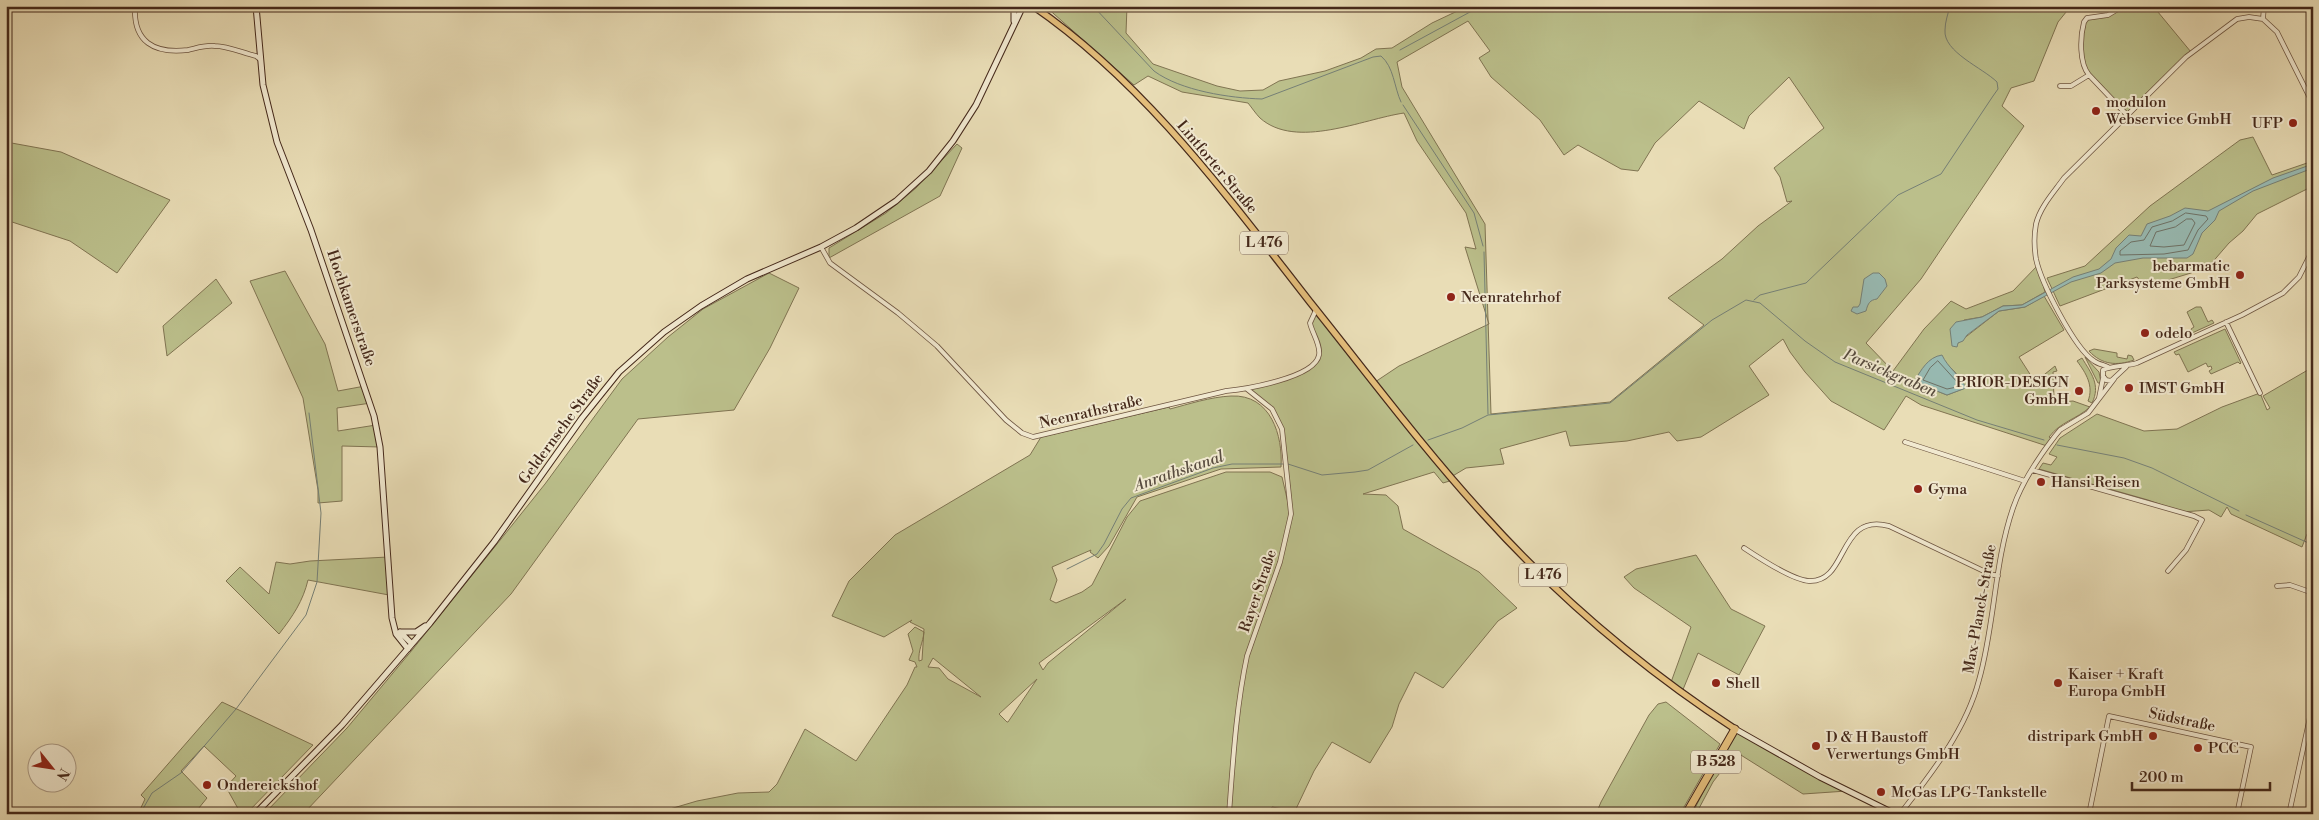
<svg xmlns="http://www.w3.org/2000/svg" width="2319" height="820" font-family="'Libre Bodoni',serif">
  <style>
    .green { fill: #bbbf8b; stroke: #807452; fill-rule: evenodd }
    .water { fill: #98bbb4; stroke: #768076 }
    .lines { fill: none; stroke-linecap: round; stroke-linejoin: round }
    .shore { stroke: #6e7267; stroke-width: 1 }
    .stream { stroke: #768076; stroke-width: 1 }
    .street-casing { stroke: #6d5541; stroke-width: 5.5 }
    .secondary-casing { stroke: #44281a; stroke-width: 7 }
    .primary-casing { stroke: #44281a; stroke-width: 8 }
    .highway-casing { stroke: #44281a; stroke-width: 9 }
    .street { stroke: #f1e9d0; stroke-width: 4 }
    .secondary { stroke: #f1e9d0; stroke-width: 5 }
    .primary { stroke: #e4be7b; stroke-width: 5.5 }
    .highway { stroke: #e4be7b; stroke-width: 7 }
    .poi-dot { fill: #8f2418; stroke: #f1e9d0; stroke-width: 2 }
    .labels { text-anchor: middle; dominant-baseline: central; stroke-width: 4; stroke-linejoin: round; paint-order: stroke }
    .shield { fill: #f1e9d0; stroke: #786251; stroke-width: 1 }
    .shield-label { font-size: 14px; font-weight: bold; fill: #44281a }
    .poi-label { font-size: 15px; fill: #44281a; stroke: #f1e9d0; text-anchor: start }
    .street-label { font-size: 15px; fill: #44281a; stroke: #f1e9d0 }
    .water-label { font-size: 16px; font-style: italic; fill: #594d40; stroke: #f1e9d0 }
  </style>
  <rect width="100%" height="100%" fill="#e9ddb6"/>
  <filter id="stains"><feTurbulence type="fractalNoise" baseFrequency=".004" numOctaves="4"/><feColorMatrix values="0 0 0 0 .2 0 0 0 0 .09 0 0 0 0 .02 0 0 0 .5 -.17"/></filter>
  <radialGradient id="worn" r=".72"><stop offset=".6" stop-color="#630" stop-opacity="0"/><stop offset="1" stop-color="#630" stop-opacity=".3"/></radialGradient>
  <path class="green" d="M1045,6H1127L1126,33L1153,64L1217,86L1240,91L1263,90L1279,81L1325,71L1361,58L1376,49L1392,48L1432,23L1468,6H2071L2058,22L2034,81L2011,88L2002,106L2024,126L1921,279L1866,343L1893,371L1924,329L1951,301L1966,309L2013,291L2038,265L2045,292L2022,305L2003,306L1982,317L1964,320L1958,343L1999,311L2025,307L2044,296L2064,330L2019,357L2035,382L2055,366L2057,371L2053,372L2054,399H2060V402L2073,401L2090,407C2077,419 2060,422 2049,437L2052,439L2047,446L1921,405L1906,396L1884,430L1831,401L1805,372L1790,352L1783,339L1749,366L1769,395L1701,437L1677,441L1669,432L1627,441L1570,446L1566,431L1500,449L1504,464L1466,468L1451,477L1453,480L1443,483L1434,472L1363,494L1386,495L1398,506L1403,529L1479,572L1517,608L1498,621L1443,688L1415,672L1399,704L1392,727L1370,763L1332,742L1314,771L1295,811L1272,807L1270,814H653L697,801L738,793L769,792L777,784L805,729L856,761L907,685L915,667H917L915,662L909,660L913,651L908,634L915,627L924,632C923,643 918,650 919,661L922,660L924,629L910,622L912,620L884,637L832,616L849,581L895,535L1030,455L1041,437L1169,407L1170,409C1189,404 1210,397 1231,396C1271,394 1283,436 1281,467L1221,469L1137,497L1109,546L1098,558L1090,552L1091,550L1052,567L1057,580L1050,600L1056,603L1082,592L1092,585L1127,517L1140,501L1226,472H1270L1282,477L1289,507L1282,429L1272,409L1247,389L1294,375L1316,362L1320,352L1310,323L1316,310L1375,382L1399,366L1489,324L1465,247L1476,249L1466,213L1417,141L1404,113C1363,119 1296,150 1260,118C1256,114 1252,108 1248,103L1182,92L1148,76L1134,85ZM1468,21L1490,51L1479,58L1491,77L1540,120L1564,155L1578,145L1621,169L1638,171L1655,143L1699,101L1744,129L1749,116L1789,77L1824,128L1774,168L1780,177L1787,202L1792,201L1758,226L1722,259L1668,298L1704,325L1610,402L1491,414L1485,224L1402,87L1397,62ZM1946,363L1955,372L1965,388L1947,395L1914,382ZM1126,599L1048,663L1043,670L1039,663ZM933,658L981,697L948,679L939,668L928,667ZM1037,679L1008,722H1007L999,714Z
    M2123,6H2153L2191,52L2126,114L2084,70L2082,40L2087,18H2098Z
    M2253,137L2272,175L2313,161V186L2257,214L2243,231L2229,243L2210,265L2191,273L2145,287L2137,277L2060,306L2047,278L2085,266L2150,206L2240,140Z
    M6,142L61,152L170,200L117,273L70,241L6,220Z
    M957,144L962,148L940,196L829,258V248L886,213L916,188Z
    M285,271L325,344L338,391L365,386L371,403L337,408L338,431L376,425L380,447L342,446V501L318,503V490L303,398L250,281Z
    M769,273L799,288L770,348L734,410L638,419L511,594L305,812L304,814H264L347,728L413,649L545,484L622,379L668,337L703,309Z
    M216,279L232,303L167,356L163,326Z
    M2196,307H2201L2208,322L2212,320L2214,323L2192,333L2191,329L2194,327L2187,312Z
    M2225,329L2241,363L2240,364L2238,362L2211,374L2209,371L2212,369L2211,366L2208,367L2206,363L2188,372L2179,354L2176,355L2174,352Z
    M2094,349L2117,353V357L2127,359L2128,355L2132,356L2134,360C2117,366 2102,365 2089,351Z
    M2085,357L2099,372L2101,383H2098Z
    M2082,358C2091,373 2101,385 2092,403L2088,401C2094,386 2086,373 2077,361Z
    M2313,367V537L2307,534L2302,547L2231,514L2227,507L2221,517L2209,510L2182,512L2148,500L2039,469L2043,463L2051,465L2057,457L2049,454L2060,438L2097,414L2144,431L2177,429L2222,407L2260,393L2267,410L2270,408L2263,396Z
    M1696,555L1731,609L1765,626L1739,675L1698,653L1682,692L1670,685L1691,627L1634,588L1624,577L1636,569Z
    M388,557L389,595L308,580C303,601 293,616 279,634L226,581L240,567L269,594L276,562L290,564L310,561Z
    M222,702L313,745L246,814H241L226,787L236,776L204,746L181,771L207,798L194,814H138L145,799L141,795Z
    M1666,702L1720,744L1680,814H1596L1601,802L1649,715L1658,704Z
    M1735,729L1847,791L1803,794L1736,752L1713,782L1696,814H1692Z"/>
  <path class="water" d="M2313,164V168L2253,191L2219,211L2215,220L2202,233L2193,254L2187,258H2143L2115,263L2101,273L2071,282L2025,307L1999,311L1967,335L1963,341L1958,343L1957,347L1952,346L1950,329L1956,322L1982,317L2003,306L2022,305L2073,277L2099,269L2111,259L2116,248L2129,235L2141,236L2147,224L2170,216L2185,208L2208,211L2273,178Z
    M1873,273H1879L1885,279L1887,286L1877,299C1870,300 1868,303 1866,311L1857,314L1851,311L1853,307H1858L1860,304L1864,279Z
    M1942,355C1948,368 1960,375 1966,388L1947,395L1914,382C1921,370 1928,357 1942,355Z"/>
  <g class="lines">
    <path class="shore" d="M2186,213L2206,216L2208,219L2198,230L2188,250L2164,254L2120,255V251L2131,242L2144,240L2152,227L2172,221Z
      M2187,219H2192L2195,223L2184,245L2164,247L2150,246L2156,232L2175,227Z
      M1938,361L1958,383L1957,387L1947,389L1923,380L1930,368Z"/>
    <path class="stream" d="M1093,6L1154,71C1181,91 1230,98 1262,99L1373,57L1381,56C1394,67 1394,87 1401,102
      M1400,50L1481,6
      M1403,105L1474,213L1483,246
      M1484,252L1488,414
      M1754,300L1760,295L1806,283L1898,195L1941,174L1993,96L1998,89L1997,82C1983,68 1943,52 1945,30C1945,22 1948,14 1950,6
      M1428,440L1462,428L1488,415L1610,403L1712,320L1746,300L1760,303L1805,341L1835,362L1977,420L2044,440
      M2057,445L2124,458L2152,468L2239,511
      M1288,464L1322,475L1355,472L1368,470L1413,445
      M2246,515L2313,545
      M1067,569L1097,554L1104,544L1122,509L1131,498L1213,468L1232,464H1284
      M140,814L152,793L181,773L236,709L306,615L317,582L321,513L309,413"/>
    <g class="street-casing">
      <path id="street" d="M135,6C133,42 154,54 188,50C197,48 205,45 215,46C228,46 243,53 256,56L261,60
        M2263,19L2264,6
        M2089,75C2079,63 2080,37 2084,22L2087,18L2108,15L2123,6
        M2060,86H2071L2089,75L2126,114
        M821,247L830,263L898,313L937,346L1006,420L1022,433L1033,437L1226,391C1245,389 1315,378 1319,355C1321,345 1312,333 1310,323L1316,310
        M2226,322L2260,393
        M2108,367C2104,365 2098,364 2094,361C2074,348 2041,282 2036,259C2034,247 2034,235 2036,224C2040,207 2054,192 2064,178L2186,57L2237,19L2249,17L2263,19L2277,32L2313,104
        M2126,367L2111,381L2106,380L2103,376V370C2109,366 2128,366 2137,363L2242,315L2283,293L2299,277L2313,249
        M2099,398L2103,378
        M1905,442L2025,481
        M2032,470L2194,516L2202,520L2186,550L2168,571
        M1744,548C1759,558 1792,580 1809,581C1849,583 1837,512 1889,526L1990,574L1998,576
        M2277,586L2290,585L2313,593
        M1229,814C1233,761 1236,708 1247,656L1280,562L1291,514L1282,429L1272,409L1247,389
        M1900,814C1931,774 1966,730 1979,680C1995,624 1994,563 2013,508C2022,482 2038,458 2055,436L2060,430L2088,413L2114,379
        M2089,814L2109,716L2251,747L2237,814
        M2289,814L2313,703"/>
    </g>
    <g class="secondary-casing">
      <path id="secondary" d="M256,6L263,85L277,142L311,230L374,416L380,447L392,618L396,634L408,649
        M1014,6V21
        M400,632H416L425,626
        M400,632L412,644
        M1735,729L1820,777L1895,814
        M255,814L342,725L430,623L494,542L582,418L619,372L664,332L701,306L747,279L821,247L856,228L896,201L929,171L953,141L976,105L1023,6"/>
    </g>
    <g class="primary-casing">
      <path id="primary" d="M1033,6C1145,83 1227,196 1310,302C1367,373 1422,447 1484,515C1557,596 1643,669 1735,729"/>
    </g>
    <g class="highway-casing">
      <path id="highway" d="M1686,814L1735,729"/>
    </g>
    <use href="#street" class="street"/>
    <use href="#secondary" class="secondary"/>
    <use href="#primary" class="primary"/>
    <use href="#highway" class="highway"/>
  </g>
  <g class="poi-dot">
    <circle cx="2096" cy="111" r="5"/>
    <circle cx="2293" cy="123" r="5"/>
    <circle cx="2240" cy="275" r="5"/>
    <circle cx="1451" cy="297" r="5"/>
    <circle cx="2145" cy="333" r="5"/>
    <circle cx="2129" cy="388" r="5"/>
    <circle cx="2079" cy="391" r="5"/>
    <circle cx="2041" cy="482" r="5"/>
    <circle cx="1918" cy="489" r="5"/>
    <circle cx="1716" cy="683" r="5"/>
    <circle cx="2058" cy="683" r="5"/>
    <circle cx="2153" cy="736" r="5"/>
    <circle cx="1816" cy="746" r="5"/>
    <circle cx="2198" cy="748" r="5"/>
    <circle cx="207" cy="785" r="5"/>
    <circle cx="1881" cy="792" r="5"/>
  </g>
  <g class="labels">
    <g class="shield">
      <rect x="1240" y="231.5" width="48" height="23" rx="4"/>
      <rect x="1519" y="563.5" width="48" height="23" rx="4"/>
      <rect x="1691" y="750.5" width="50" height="23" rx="4"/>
    </g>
    <g class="shield-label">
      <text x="1264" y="243">L 476</text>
      <text x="1543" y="575">L 476</text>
      <text x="1716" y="762">B 528</text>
    </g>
    <g class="poi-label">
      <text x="2106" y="102">modulon<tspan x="2106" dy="17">Webservice GmbH</tspan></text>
      <text x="2283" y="123" text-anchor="end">UFP</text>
      <text x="2230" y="266" text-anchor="end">bebarmatic<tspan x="2230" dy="17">Parksysteme GmbH</tspan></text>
      <text x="1461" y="297">Neenratehrhof</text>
      <text x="2155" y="333">odelo</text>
      <text x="2069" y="382" text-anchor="end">PRIOR-DESIGN<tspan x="2069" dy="17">GmbH</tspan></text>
      <text x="2139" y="388">IMST GmbH</text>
      <text x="2051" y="482">Hansi Reisen</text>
      <text x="1928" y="489">Gyma</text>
      <text x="2068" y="674">Kaiser + Kraft<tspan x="2068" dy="17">Europa GmbH</tspan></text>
      <text x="1726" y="683">Shell</text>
      <text x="2143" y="736" text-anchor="end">distripark GmbH</text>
      <text x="1826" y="737">D &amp; H Baustoff<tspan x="1826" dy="17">Verwertungs GmbH</tspan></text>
      <text x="2208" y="748">PCC</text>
      <text x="217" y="785">Ondereickshof</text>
      <text x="1891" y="792">McGas LPG-Tankstelle</text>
    </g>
    <g class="street-label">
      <text transform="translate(1217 167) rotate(50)">Lintforter Straße</text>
      <text transform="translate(351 308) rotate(71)">Hochkamerstraße</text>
      <text transform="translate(1091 412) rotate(-13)">Neenrathstraße</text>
      <text transform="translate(561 429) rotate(-54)">Geldernsche Straße</text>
      <text transform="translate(1258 591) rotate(-71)">Rayer Straße</text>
      <text transform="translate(1980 609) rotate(-80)">Max-Planck-Straße</text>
      <text transform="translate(2182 720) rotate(12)">Südstraße</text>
    </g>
    <g class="water-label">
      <text transform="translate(1890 373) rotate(23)">Parsickgraben</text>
      <text transform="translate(1179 471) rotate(-19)">Anrathskanal</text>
    </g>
  </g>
  <rect width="2319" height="820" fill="none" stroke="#e9ddb6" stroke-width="25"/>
  <rect x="8" y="8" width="2304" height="805" fill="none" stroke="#44281a" stroke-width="2.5"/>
  <rect x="12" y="12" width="2294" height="795" fill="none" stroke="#44281a"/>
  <g transform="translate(52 768) rotate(120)"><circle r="24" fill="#f1e9d0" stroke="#ac9c87"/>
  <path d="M0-4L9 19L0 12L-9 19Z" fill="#8f2418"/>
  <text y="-8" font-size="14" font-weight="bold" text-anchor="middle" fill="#44281a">N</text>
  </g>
  <path d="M2132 782v8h138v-8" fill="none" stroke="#44281a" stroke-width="2.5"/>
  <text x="2139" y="782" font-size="15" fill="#44281a" stroke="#f1e9d0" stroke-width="4" paint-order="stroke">200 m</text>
  <rect width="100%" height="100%" filter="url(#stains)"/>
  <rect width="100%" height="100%" fill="url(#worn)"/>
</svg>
